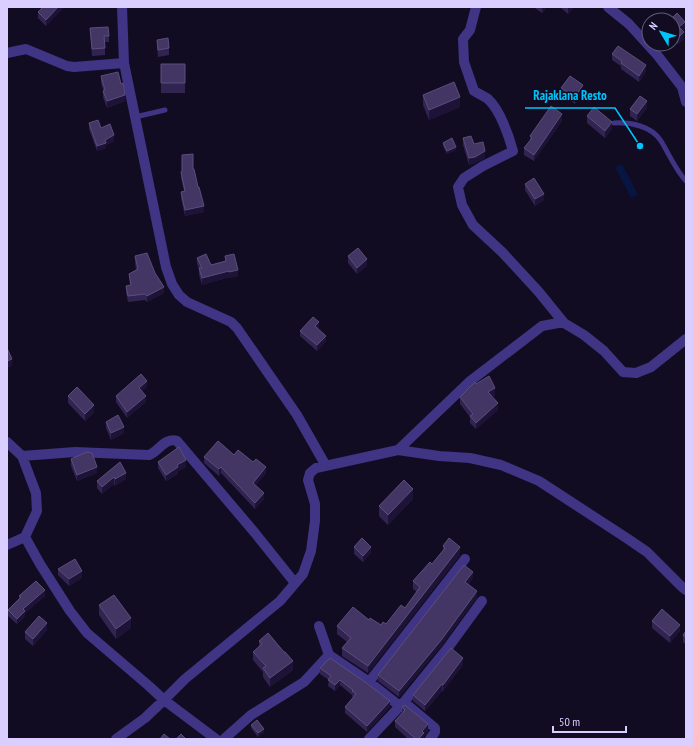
<svg xmlns="http://www.w3.org/2000/svg" width="693" height="746" font-family="'PT Sans Narrow',sans-serif">
  <style>
    .water { fill: #061541 }
    .lines { fill: none; stroke-linecap: round; stroke-linejoin: round }
    .service { stroke: #403484; stroke-width: 5 }
    .minor { stroke: #403484; stroke-width: 10 }
    .tertiary { stroke: #403484; stroke-width: 10 }
    .wall { fill: #322451 }
    .shaded-wall { fill: #1d1336 }
    .building { fill: #443664; stroke: #5b4e7c }
    .leader { fill: none; stroke: #00c4f9; stroke-width: 1.5 }
    .callout-dot { fill: #00c4f9; stroke: #120c22; stroke-width: 1.5 }
    .callout-label { font-size: 13px; text-anchor: middle; font-weight: bold; fill: #00c4f9; stroke: #120c22; stroke-width: 3; stroke-linejoin: round; paint-order: stroke }
  </style>
  <rect width="100%" height="100%" fill="#120c22"/>
  <path class="water" d="M622,164L638,195L631,198L615,167Z"/>
  <g class="lines">
    <path class="service" d="M135,117L165,110
      M614,123C630,122 652,126 661,141C669,154 675,169 686,181"/>
    <path class="minor" d="M122,7L124,63L166,267L172,284L179,295L187,302L231,322L237,328L297,415L326,466
      M476,7L470,30L463,39L464,62L474,91C479,94 484,96 488,99C500,110 509,136 513,151L483,166L464,178L458,187L462,205L473,225L502,252L538,291L564,323
      M7,53L26,49L67,66L74,67L124,63
      M7,442L22,456L36,493L37,511L25,537L7,545
      M398,450L469,382L542,326L558,323H564L584,335L604,351L623,372L636,373L651,367L686,339
      M22,456L75,452L149,455C159,451 165,437 177,441L255,533L295,583
      M25,537L40,564L70,611L87,633L149,686L164,700L185,679L280,601L303,574L311,551L315,521V504L308,480L310,473L316,468L398,450L439,456L470,458L501,465L539,481L628,539L647,552L681,586L686,590
      M329,655L369,682L401,707
      M369,682L465,559
      M404,702L435,728V732L430,739
      M116,739L145,718L164,700L216,739
      M224,739L251,715L304,682L329,655L319,626
      M369,739L404,702L447,649L482,601"/>
    <path class="tertiary" d="M608,7L629,24L658,56L682,87L686,102"/>
  </g>
  <path class="wall" d="M64,7L46,26L38,18V12Z
    M535,7H547L542,13L535,8Z
    M560,7H574L568,14Z
    M673,20L685,28L682,31L684,39L678,44L673,39Z
    M90,28L109,36V42H105V55L92,56Z
    M157,40L169,48V55L158,57L157,47Z
    M612,54L646,71L639,82L621,69V66L612,60Z
    M161,64H185V93H161Z
    M101,76L125,101L107,108L103,97V90L101,83Z
    M561,88L583,92L575,104L561,94Z
    M423,95L460,107L429,120L423,105Z
    M647,108L637,121L630,116V109Z
    M587,116L612,129L605,138L587,123Z
    M562,121L534,161L524,155V148L530,141V136Z
    M89,123L101,128L114,141L106,145V148L97,151L89,129Z
    M463,138L474,144L485,158L475,163L469,165L463,145Z
    M443,143L456,150L447,154L443,146Z
    M193,169L204,212L185,216L181,198V192L184,191L181,178V172Z
    M525,184L544,200L535,206L525,190Z
    M135,256L164,293L147,302L145,300L128,302L126,292V286L130,285L129,274L136,270L135,262Z
    M225,256L238,276L229,278V277L202,285L199,275V269L197,264V258L211,265L225,261Z
    M348,256L367,266L357,274L348,263Z
    M685,261H686V271L685,270Z
    M319,328L318,329L326,341L317,351L300,336V331Z
    M476,384L495,395L492,397L498,410L476,429L470,423V417L460,404V397Z
    M147,387L142,391L146,402L127,418L116,402V396Z
    M68,396L94,412L85,421L68,403Z
    M106,422L124,433L111,440L106,428Z
    M234,455L266,473L256,485L264,499L255,509L221,473L219,476L204,463V457Z
    M71,459L97,473L77,481L71,466Z
    M120,462L126,479L115,486L114,484L102,494L97,488V481Z
    M158,462L186,467L178,471V474L166,481L158,468Z
    M413,499L388,525L379,516V506Z
    M443,546L460,555L368,673L342,656V648L347,642L337,634V626L369,620L381,625L386,624L405,608L417,592L413,589V581L432,564L443,551Z
    M354,547L371,553L363,562L354,554Z
    M58,569L82,578L69,586L58,575Z
    M473,578L468,585L477,597L442,645L399,697L378,681V675Z
    M19,596H45L25,613V616L17,624L8,616V610L19,599Z
    M99,605L131,628L116,639L99,615Z
    M652,621L680,631L670,643L652,628Z
    M47,630L33,646L25,639V632Z
    M686,631V645L683,642V635Z
    M259,641L293,670L270,687L263,677V672L253,660V652L259,647Z
    M463,665L443,691H442L425,711L413,701V695Z
    M320,668L390,707L367,732L345,713V707L354,698L352,696V695L340,685L335,691L328,686L329,680L320,674Z
    M402,707L428,731L424,736V739H408L395,727V721L402,714Z
    M251,725L264,732L258,737L251,728Z"/>
  <path class="shaded-wall" d="M58,7H64L46,26V20Z
    M542,7H547L542,13Z
    M568,7H574L568,14Z
    M685,22V28L679,34V27Z
    M684,32V39L678,44V38Z
    M646,65V71L639,82V76Z
    M583,85V92L575,104V97Z
    M125,95V101L107,108V101Z
    M460,97V107L429,120V110Z
    M647,101V108L637,121V114Z
    M562,114V121L534,161V155Z
    M612,122V129L605,138V131Z
    M114,135V141L106,145V148L97,151V146L105,140Z
    M456,147V150L447,154V151Z
    M485,151V158L475,163L469,165V158Z
    M544,194V200L535,206V199Z
    M204,206V212L185,216V210Z
    M367,259V266L357,274V268Z
    M238,270V276L229,278V272Z
    M229,271V277L202,285V278Z
    M164,287V293L147,302V296Z
    M319,322V328L315,332V326Z
    M326,336V341L317,351V345Z
    M12,359V366L7,368V361Z
    M147,381V387L139,394V388Z
    M495,388V395L488,399V392Z
    M146,396V402L127,418V412Z
    M498,403V410L476,429V423Z
    M94,405V412L85,421V414Z
    M124,427V433L111,440V433Z
    M186,460V467L178,471V474L166,481V475L177,465Z
    M97,467V473L77,481V475Z
    M221,467V473L219,476V469Z
    M266,467V473L253,489V483Z
    M126,473V479L115,486V479Z
    M114,477V484L102,494V487Z
    M413,489V499L388,525V515Z
    M264,493V499L255,509V503Z
    M371,547V553L363,562V556Z
    M460,547V555L368,673V666Z
    M82,571V578L69,586V579Z
    M473,572V578L465,588V582Z
    M45,590V596L25,613V616L17,624V619L23,609Z
    M477,591V597L442,645L399,697V691Z
    M131,618V628L116,639V629Z
    M47,623V630L33,646V639Z
    M680,625V631L670,643V636Z
    M463,658V665L443,691V685Z
    M293,661V670L270,687V678Z
    M340,680V685L335,691V685Z
    M442,684V691L425,711V705Z
    M390,701V707L367,732V726Z
    M428,724V731L424,736V739H418L422,731Z
    M264,729V732L258,737V733Z"/>
  <path class="building" d="M43,7H58L46,20L38,12Z
    M677,13L685,22L679,27L684,32L678,38L673,32V20H670Z
    M108,27L109,36H104L105,48L92,49L90,28Z
    M168,38L169,48L158,50L157,40Z
    M618,46L646,65L639,76L621,63L622,61L612,54Z
    M161,64H185V83H161Z
    M118,72L121,84L123,83L125,95L107,101L103,91L105,90L101,76Z
    M570,76L583,85L575,97L561,88Z
    M454,82L460,97L429,110L423,95Z
    M640,96L647,101L637,114L630,109Z
    M551,106L562,114L534,155L524,148L532,138L530,136Z
    M594,107L612,122L605,131L587,116Z
    M98,120L101,128L110,124L114,135L105,140L106,143L97,146L89,123Z
    M471,136L474,144L483,142L485,151L475,157L469,158L463,138Z
    M452,138L456,147L447,151L443,143Z
    M193,154V169H194L198,187H199L204,206L185,210L181,192L185,191L181,172L182,171V155Z
    M534,178L544,194L535,199L525,184Z
    M358,248L367,259L357,268L348,256Z
    M147,253L155,273L164,287L147,296L145,294L128,296L126,286L131,285L129,274L138,269L135,256Z
    M206,254L211,265L226,261L225,256L234,254L238,270L229,272V271L202,278L199,268H202L197,258Z
    M313,317L319,322L315,326L326,336L317,345L300,331Z
    M7,348L12,359L7,361Z
    M141,374L147,381L139,388L146,396L127,412L116,396Z
    M489,376L495,388L488,392L498,403L476,423L470,416L473,414L460,397L475,382L476,384Z
    M77,387L94,405L85,414L68,396Z
    M118,415L124,427L111,433L106,422Z
    M218,441L234,455L238,450L253,462L256,459L266,467L253,483L264,493L255,503L221,467L219,469L204,457Z
    M179,447L186,460L177,465L178,467L166,475L158,462Z
    M87,452L92,453L97,467L77,475L71,459Z
    M120,462L126,473L115,479L114,477L102,487L97,481Z
    M404,480L413,489L388,515L379,506Z
    M362,538L371,547L363,556L354,547Z
    M449,538L460,547L368,666L342,648L351,638L337,626L353,607L369,620L370,618L381,625L383,622L386,624L401,605L405,608L420,587L413,581L430,562L432,564L445,548L443,546Z
    M75,559L82,571L69,579L58,569Z
    M464,565L473,572L465,582L477,591L442,639L399,691L378,675Z
    M36,581L45,590L23,609L25,611L17,619L8,610L21,597L19,596Z
    M114,595L131,618L116,629L99,605Z
    M662,609L680,625L670,636L652,621Z
    M39,616L47,623L33,639L25,632Z
    M686,631V638L683,635Z
    M268,633L284,652H285L293,661L270,678L263,668L266,666L253,652L262,644L259,641Z
    M451,648L463,658L443,685L442,684L425,705L413,695Z
    M330,658L365,682L390,701L367,726L345,707L356,694L352,691L353,690L340,680L335,685L328,680L331,676L320,668Z
    M405,705L428,724L422,731L424,733L418,739H416L395,721L405,710L402,707Z
    M257,720L264,729L258,733L251,725Z
    M164,734L170,739H160Z
    M181,734L186,739H176Z"/>
  <path class="leader" d="M640 146L615 108H525"/>
  <circle class="callout-dot" cx="640" cy="146" r="4"/>
  <g class="callout-label">
    <text x="570" y="100">Rajaklana Resto</text>
  </g>
  <rect width="693" height="746" fill="none" stroke="#d9ceff" stroke-width="16"/>
  <g transform="translate(661 32) rotate(308)"><circle r="19" fill="#120c22" stroke="#625a7a"/>
  <path d="M0-3L7 15L0 10L-7 15Z" fill="#00c4f9"/>
  <text y="-6" font-size="11" font-weight="bold" text-anchor="middle" fill="#d9ceff">N</text>
  </g>
  <path d="M553 726v6h73v-6" fill="none" stroke="#d9ceff" stroke-width="2"/>
  <text x="559" y="726" font-size="12" fill="#d9ceff" stroke="#120c22" stroke-width="3" paint-order="stroke">50 m</text>
</svg>
